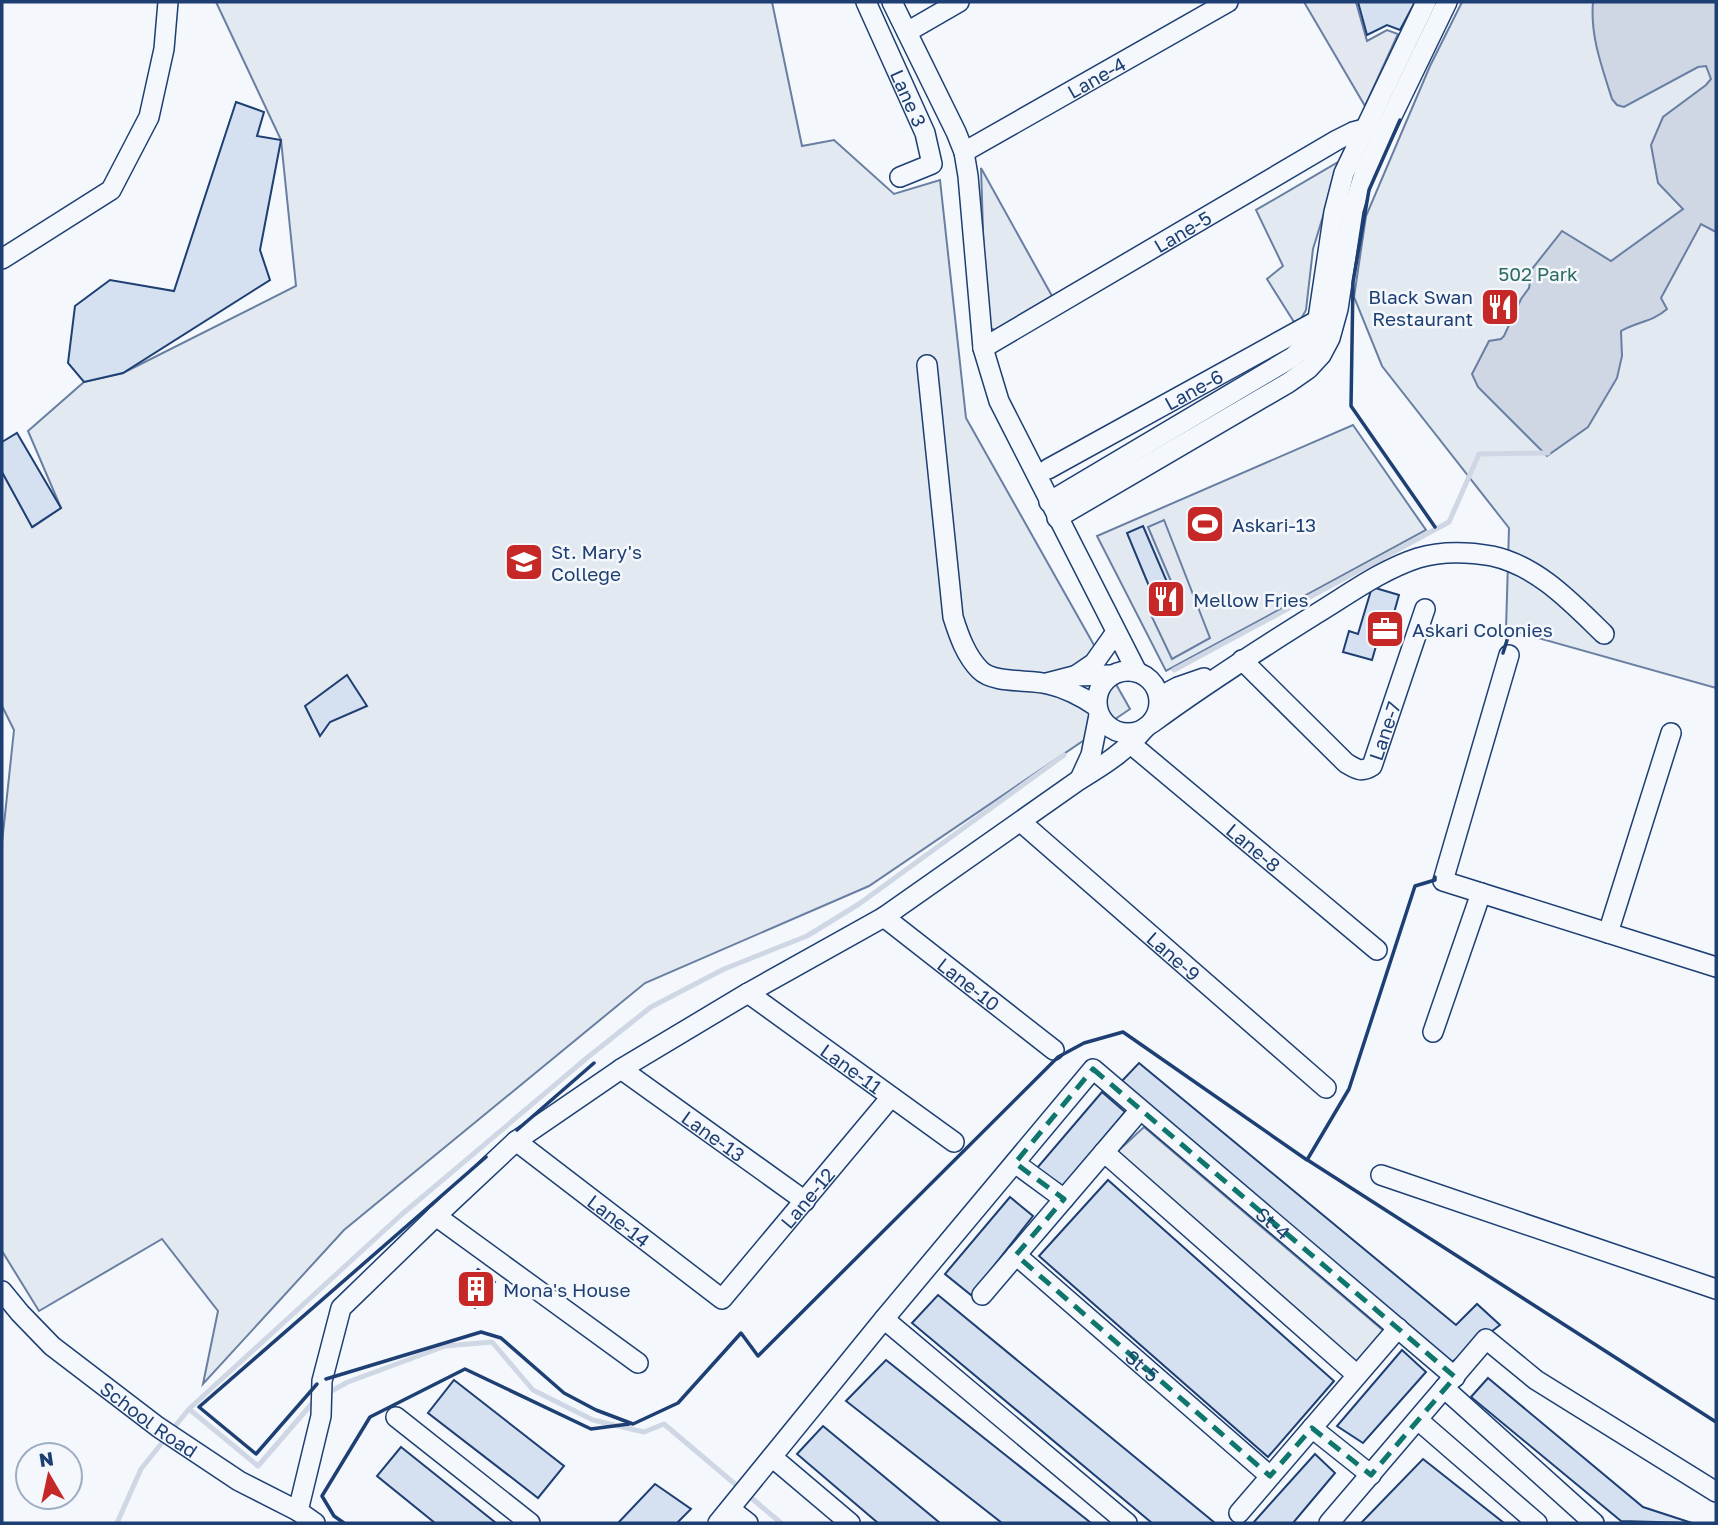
<svg xmlns="http://www.w3.org/2000/svg" width="1718" height="1525" font-family="'Golos Text',sans-serif">
  <style>
    .green { fill: #e3e9f0; stroke: #687fa3; stroke-width: 2 }
    .parking { fill: #e3e8f0; stroke: #687fa3; stroke-width: 2 }
    .water { fill: #cfd7e4; stroke: #687fa3; stroke-width: 2 }
    .lines { fill: none; stroke-linecap: round; stroke-linejoin: round }
    .stream { stroke: #cfd7e4; stroke-width: 5 }
    .building { fill: #d5e0f0; stroke: #1d3f73; stroke-width: 2 }
    .minor-casing { stroke: #1d3f73; stroke-width: 22 }
    .minor { stroke: #f4f7fb; stroke-width: 19 }
    .wall { stroke: #1d3f73; stroke-width: 3.5 }
    .marked { fill: none; stroke: #0f766e; stroke-width: 5; stroke-dasharray: 14 9; stroke-linejoin: round }
    .labels { text-anchor: middle; dominant-baseline: central; stroke-width: 5; stroke-linejoin: round; paint-order: stroke }
    .street-label { font-size: 19px; fill: #1d3f73; stroke: #f4f7fb }
    .park-label { font-size: 19px; fill: #2c6c60; stroke: #f4f7fb }
    .poi-label { font-size: 19px; fill: #1d3f73; stroke: #f4f7fb; text-anchor: start }
  </style>
  <rect width="100%" height="100%" fill="#f4f7fb"/>
  <path class="green" d="M216,2H772L802,146L834,140L894,194L940,180L966,418L1130,709L869,886L645,983L344,1230L203,1384L218,1311L162,1239L39,1311L2,1251V843L14,730L2,706V472L33,527L61,508L28,431L84,382L123,373L296,286L281,140Z
    M1462,2H1716V688L1506,629L1509,528L1382,366L1354,297L1366,216L1430,66Z
    M1340,161L1313,249L1306,310L1301,319L1294,322L1267,279L1283,266L1256,210Z
    M981,168L1052,296L995,330L989,328L986,322Z
    M1353,425L1426,530L1166,671L1097,536Z
    M1144,1127L1385,1332L1355,1366L1117,1152Z"/>
  <path class="parking" d="M1304,2H1356L1367,41L1387,30L1398,34L1365,106Z
    M1164,520L1210,638L1172,659L1151,615L1179,600L1148,527Z"/>
  <path class="water" d="M1593,2H1716V232L1701,224L1661,298L1667,309C1654,321 1637,322 1621,331L1622,356L1617,378L1588,427L1547,456L1478,387L1472,374L1489,341L1501,339L1504,336L1521,299L1529,288L1532,269L1562,231L1611,261L1683,209L1658,183L1651,145L1663,117L1706,85L1711,79L1706,66L1698,67L1624,107L1617,105L1612,99C1602,67 1590,36 1593,2Z"/>
  <g class="lines">
    <path class="stream" d="M1174,670L1449,522L1479,454L1548,453
      M326,1394L348,1382L445,1346L492,1342L533,1390L593,1420L644,1432L664,1424L781,1523
      M189,1409L258,1466L315,1400
      M171,1431L189,1409L401,1215L588,1057L651,1007L724,969L807,936L859,904L1064,755
      M117,1523L141,1469L165,1439"/>
  </g>
  <path class="building" d="M1358,2H1415L1400,30L1387,25L1367,35Z
    M236,102L264,112L257,136L281,140L260,250L270,280L123,373L84,382L68,363L75,306L110,280L174,291Z
    M17,433L61,508L32,527L2,472V442Z
    M1143,526L1173,596L1156,603L1127,533Z
    M1372,587L1399,595L1388,634L1380,632L1372,660L1343,652L1349,631L1358,634Z
    M347,675L367,706L330,722L320,736L305,706Z
    M1139,1063L1456,1325L1477,1304L1500,1325L1452,1362L1120,1083Z
    M1102,1092L1125,1112L1063,1186L1037,1168Z
    M1108,1180L1334,1381L1268,1457L1039,1256Z
    M1010,1197L1033,1216L971,1295L945,1274Z
    M478,1269L495,1282L475,1308L458,1296Z
    M938,1295L1215,1523H1152L912,1323Z
    M1402,1350L1426,1372L1363,1443L1337,1426Z
    M886,1360L1091,1523H1002L846,1401Z
    M1488,1378L1643,1507L1692,1523L1621,1521L1471,1397Z
    M454,1380L564,1466L538,1498L428,1413Z
    M823,1426L940,1523H878L797,1454Z
    M401,1447L496,1523H435L377,1476Z
    M1315,1454L1335,1473L1293,1523H1253Z
    M1423,1459L1504,1523H1361Z
    M655,1484L691,1509L677,1523H618Z"/>
  <g class="lines">
    <g class="minor-casing">
      <g id="minor">
        <path id="s1" d="M866,2L925,133L932,164L900,177"/>
        <path d="M892,2L956,132L964,152L968,176L983,348L999,401L1137,672"/>
        <path d="M907,32L959,2"/>
        <path id="s2" d="M964,152L1228,2"/>
        <path d="M2,259L111,190L149,117L164,49L168,2"/>
        <path id="s3" d="M983,348L1337,140L1353,132L1372,127"/>
        <path d="M927,365L953,617C959,636 966,656 980,670C994,684 1029,679 1048,684C1066,688 1081,696 1096,706"/>
        <path id="s4" d="M1048,469L1322,318"/>
        <path d="M1049,502L1293,357L1309,342L1318,319L1334,212L1344,173L1426,2"/>
        <path d="M1057,518L1288,383L1308,369L1321,355L1330,338L1338,309L1353,210L1364,174L1447,2"/>
        <path d="M1509,655L1443,881L1716,967"/>
        <path id="s5" d="M1242,660L1346,763C1356,769 1361,773 1372,766L1425,609"/>
        <circle cx="1128" cy="702" r="31"/>
        <path d="M1075,676L1094,663L1116,632"/>
        <path d="M1047,683L1074,676L1111,675"/>
        <path d="M1159,697L1178,687L1204,678"/>
        <path d="M1152,723C1205,684 1260,649 1316,614C1349,594 1381,570 1418,558C1441,551 1469,552 1492,556C1538,566 1572,603 1604,634"/>
        <path id="s6" d="M1132,745L1377,950"/>
        <path d="M1080,779L1091,755L1099,715"/>
        <path id="s7" d="M1021,822L1326,1088"/>
        <path id="s8" d="M884,917L1054,1050"/>
        <path d="M1608,933L1671,733"/>
        <path id="s9" d="M748,993L954,1142"/>
        <path d="M1433,1032L1481,893"/>
        <path id="s10" d="M621,1069L805,1201"/>
        <path id="s11" d="M516,1141L722,1299L891,1097"/>
        <path d="M1104,1152L1357,1375"/>
        <path d="M1015,1163L1064,1199"/>
        <path d="M1381,1175L1716,1289"/>
        <path d="M436,1216L638,1363"/>
        <path id="s12" d="M1016,1255L1270,1476"/>
        <path id="s13" d="M2,1291L20,1313L52,1346L158,1427L239,1481L298,1511L315,1523"/>
        <path d="M982,1295L1140,1110"/>
        <path d="M884,1319L1127,1523"/>
        <path d="M1444,1388L1594,1523"/>
        <path d="M396,1417L530,1523"/>
        <path d="M1418,1420L1537,1523"/>
        <path d="M1312,1428L1371,1475"/>
        <path d="M772,1457L850,1523"/>
        <path d="M730,1509L748,1523"/>
        <path d="M298,1511L321,1416L322,1381L341,1308L436,1216L516,1141L621,1069L748,993L884,917L1079,780C1104,765 1126,751 1145,728"/>
        <path d="M1239,1513L1398,1328"/>
        <path id="s14" d="M718,1523L884,1319L1093,1069L1455,1377"/>
        <path d="M1329,1523L1486,1339L1536,1380L1716,1492"/>
      </g>
    </g>
    <use href="#minor" class="minor"/>
    <path class="wall" d="M1400,120L1369,190L1353,282L1351,406L1435,527
      M1503,653L1508,637
      M517,1130L594,1063
      M1306,1159L1716,1422
      M326,1379L481,1332L501,1338L564,1393L596,1410L633,1424L678,1403L741,1333L758,1356L1058,1057L1084,1043L1123,1032L1307,1160L1349,1089L1415,886L1435,880V877
      M317,1384L256,1454L199,1407L486,1157
      M344,1523L334,1516L322,1496L370,1417L465,1369L591,1429L629,1424"/>
  </g>
  <path class="marked" d="M1093,1069L1455,1377L1371,1475L1312,1428L1270,1476L1016,1255L1064,1199L1015,1163Z"/>
  <defs>
    <g id="restaurant-square" transform="scale(2.0125)"><rect x="-9" y="-9" width="18" height="18" rx="4" fill="#c62828" stroke="#f4f7fb"/><path d="M-5-6h1v4h1v-4h1v4h1v-4h1v5L-1.5 .5V6h-2V.5L-5-1ZM5-6V6H3V1.5H1.5Q1.5-4 5-6Z" fill="#fff"/></g>
    <g id="stadium-square" transform="scale(2.0125)"><rect x="-9" y="-9" width="18" height="18" rx="4" fill="#c62828" stroke="#f4f7fb"/><path d="M0-5a6.5 5 0 1 0 0 10a6.5 5 0 1 0 0-10ZM-3.5-1.8h7v3.6h-7Z" fill="#fff"/></g>
    <g id="university-square" transform="scale(2.0125)"><rect x="-9" y="-9" width="18" height="18" rx="4" fill="#c62828" stroke="#f4f7fb"/><path d="M0-5L7-2L0 1L-7-2ZM-4 1L0 2.5L4 1V4Q0 6-4 4Z" fill="#fff"/></g>
    <g id="office-square" transform="scale(2.0125)"><rect x="-9" y="-9" width="18" height="18" rx="4" fill="#c62828" stroke="#f4f7fb"/><path d="M-6-3h4V-5.5h4V-3h4V5H-6ZM-1-4.5V-3h2v-1.5ZM-6 0V1H6V0Z" fill="#fff"/></g>
    <g id="building-square" transform="scale(2.0125)"><rect x="-9" y="-9" width="18" height="18" rx="4" fill="#c62828" stroke="#f4f7fb"/><path d="M-4-6H4V6H1V3H-1V6H-4ZM-2.5-4.3h1.7v1.8h-1.7ZM.8-4.3h1.7v1.8H.8ZM-2.5-1h1.7V.8h-1.7ZM.8-1h1.7V.8H.8Z" fill="#fff"/></g>
  </defs>
  <g fill-rule="evenodd">
    <use href="#restaurant-square" x="1500" y="307"/>
    <use href="#stadium-square" x="1205" y="524"/>
    <use href="#university-square" x="524" y="562"/>
    <use href="#restaurant-square" x="1166" y="599"/>
    <use href="#office-square" x="1385" y="629"/>
    <use href="#building-square" x="476" y="1289"/>
  </g>
  <g class="labels">
    <g class="street-label">
      <text stroke="none"><textPath href="#s2" startOffset="152">Lane-4</textPath></text>
      <text stroke="none"><textPath href="#s1" startOffset="105">Lane 3</textPath></text>
      <text stroke="none"><textPath href="#s3" startOffset="231">Lane-5</textPath></text>
      <text stroke="none"><textPath href="#s4" startOffset="166">Lane-6</textPath></text>
      <text stroke="none"><textPath href="#s5" startOffset="212">Lane-7</textPath></text>
      <text stroke="none"><textPath href="#s6" startOffset="159">Lane-8</textPath></text>
      <text stroke="none"><textPath href="#s7" startOffset="203">Lane-9</textPath></text>
      <text stroke="none"><textPath href="#s8" startOffset="108">Lane-10</textPath></text>
      <text stroke="none"><textPath href="#s9" startOffset="128">Lane-11</textPath></text>
      <text stroke="none"><textPath href="#s10" startOffset="114">Lane-13</textPath></text>
      <text stroke="none"><textPath href="#s11" startOffset="392">Lane-12</textPath></text>
      <text stroke="none"><textPath href="#s11" startOffset="130">Lane-14</textPath></text>
      <text stroke="none"><textPath href="#s14" startOffset="826">St-4</textPath></text>
      <text stroke="none"><textPath href="#s12" startOffset="168">St-5</textPath></text>
      <text stroke="none"><textPath href="#s13" startOffset="196">School Road</textPath></text>
    </g>
    <g class="park-label">
      <text x="1538" y="273">502 Park</text>
    </g>
    <g class="poi-label">
      <text x="1473" y="296" text-anchor="end">Black Swan<tspan x="1473" dy="22">Restaurant</tspan></text>
      <text x="1232" y="524">Askari-13</text>
      <text x="551" y="551">St. Mary's<tspan x="551" dy="22">College</tspan></text>
      <text x="1193" y="599">Mellow Fries</text>
      <text x="1412" y="629">Askari Colonies</text>
      <text x="503" y="1289">Mona's House</text>
    </g>
  </g>
  <rect width="1718" height="1525" fill="none" stroke="#1d3f73" stroke-width="7"/>
  <g transform="translate(49 1476) rotate(351)"><circle r="33" fill="#f4f7fb" stroke="#9eadc5" stroke-width="2"/>
  <path d="M0-5L12 26L0 18L-12 26Z" fill="#c62828"/>
  <text y="-10" font-size="19" font-weight="bold" text-anchor="middle" fill="#1d3f73">N</text>
  </g>
</svg>
